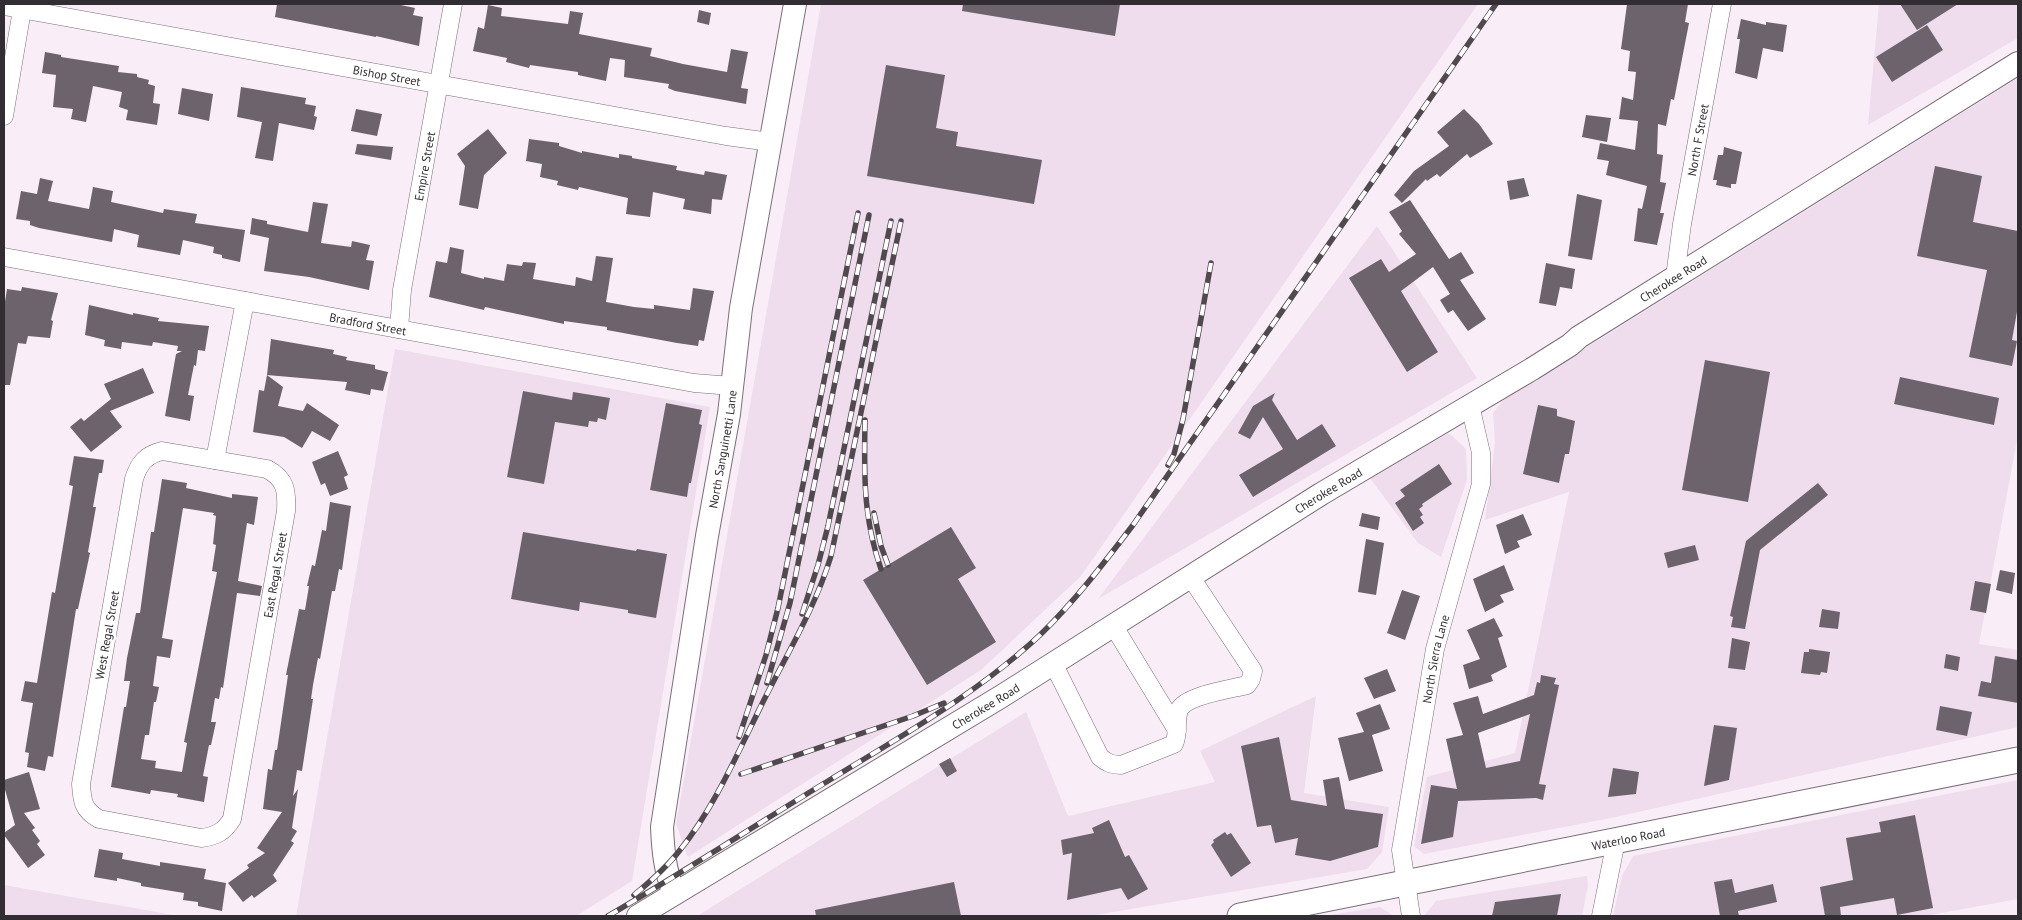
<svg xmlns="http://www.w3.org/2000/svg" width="2022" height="920" font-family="'PT Sans',sans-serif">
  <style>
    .built { fill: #efddee }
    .building { fill: #6d636d; fill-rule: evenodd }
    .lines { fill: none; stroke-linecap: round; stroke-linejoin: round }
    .minor-casing { stroke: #796e78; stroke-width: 19 }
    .tertiary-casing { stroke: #796e78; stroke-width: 24 }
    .secondary-casing { stroke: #796e78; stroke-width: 27 }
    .minor { stroke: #fff; stroke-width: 18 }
    .tertiary { stroke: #fff; stroke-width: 22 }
    .secondary { stroke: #fff; stroke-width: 25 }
    .rail-casing { stroke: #504a4f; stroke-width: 5.5 }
    .rail { stroke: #fff; stroke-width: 4; stroke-dasharray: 11; stroke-linecap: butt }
    .labels { text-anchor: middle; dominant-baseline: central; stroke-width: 5; stroke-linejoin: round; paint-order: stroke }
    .street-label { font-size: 12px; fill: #322d32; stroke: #fff }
  </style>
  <rect width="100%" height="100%" fill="#f9edf8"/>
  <path class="built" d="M821,4H1478L1081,576L981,670L688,857L676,824Z
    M1879,4H2018V38L1868,125Z
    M2018,78V435L1979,644L2018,650V727L1616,817L1424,854L1414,846L1427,777L1515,753L1569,492L1485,520L1495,443L1493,413L1504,399Z
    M1377,226L1477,378L1098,599Z
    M395,349L710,407L632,881L576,916H296Z
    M1449,433L1466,449L1467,480L1441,557L1418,543L1370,478Z
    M1316,696L1304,793L1389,807L1382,852L1367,869L1090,916H697L1026,712L1068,816L1215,782L1200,751Z
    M2018,780V899L1925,916H1613L1622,876L1633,856Z
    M1587,876L1588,886L1582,916H1424L1436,901Z
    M4,885L179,916H4Z
    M1380,907L1394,916H1324Z"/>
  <path class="building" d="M277,4H396L415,8L413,15L423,17L419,46L376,36V37L275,17Z
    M963,4H1120L1115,36L962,11Z
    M1627,4H1688L1685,22L1689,23L1674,100L1671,99L1666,126L1658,124L1657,154L1663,155L1660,182L1666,183L1660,213H1664L1657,245L1634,241L1638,208L1642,209L1647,186L1606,175L1609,161L1597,159L1600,143L1635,150L1638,121L1619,119L1622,97L1633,100L1636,72L1628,71L1630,51L1621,49Z
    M1900,4H1958L1917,30Z
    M488,5L502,8L501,16L568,24L570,11L583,13L579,34L652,48L650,56L683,64L727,72L731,49L748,52L741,88L748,89L746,104L675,91L668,88L669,84L624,77L625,60L610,58L606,81L578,75V72L530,65L529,68L506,62L507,58L473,51L478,27L484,29Z
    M699,10L711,13L709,25L697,22Z
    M1741,19L1766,25V22L1787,25L1783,52L1763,48L1757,79L1735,73L1740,39H1737Z
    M1927,25L1943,50L1892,82L1876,57Z
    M45,52L61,55V57L119,66L118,72L137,74V77L149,80L148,84L155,86L153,103L160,104L157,125L126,120L128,110L119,107L122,92L93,86L86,122L71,119L73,109L53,107L56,75L42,73Z
    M886,65L945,75L936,128L958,132L956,146L1042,160L1034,204L867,176Z
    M241,87L306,98L305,104L316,106L314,116L317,117L314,130L279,123L273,161L255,158L262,122L237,117Z
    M182,88L213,94L209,121L178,114Z
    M356,109L382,114L377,136L351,131Z
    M1464,109L1479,124L1493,144L1470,158L1467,154L1440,177L1437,174L1427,181L1426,179L1402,203L1394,195L1414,171L1449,146L1437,132Z
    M1586,115L1611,118L1607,142L1582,137Z
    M488,129L507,153L484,175L478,209L459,205L465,166L457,154Z
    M529,139L559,143V146L582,153V151L619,158V154L632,156V158L677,166L676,170L704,175L705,171L727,175L722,200L712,199L711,214L683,209L685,199L653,192L650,217L626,214L628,198L579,187L578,190L557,185L558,181L540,177L542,164L526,161Z
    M357,144L393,147L391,160L355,154Z
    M1724,147L1742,152L1736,184H1731V188L1716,185L1717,180H1713L1718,155H1723Z
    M1935,166L1982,176L1973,222L2018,231V306L2012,340L2017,341L2012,366L1969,357L1987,270L1917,256Z
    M40,178L53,181L48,201L89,209L93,187L113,191L111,202L163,213L164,209L197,214L195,223L245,230L240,262L222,258V255L213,253L214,247L183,240L180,255L137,247L139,235L114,229L112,242L39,228L30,225V221L16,219L21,191L37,194Z
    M1524,178L1529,196L1510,200L1507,181Z
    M1577,194L1602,200L1592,260L1568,256Z
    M1410,200L1449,259L1461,252L1474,273L1460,280L1486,319L1468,331L1453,310L1448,313L1440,300L1450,294L1433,267L1401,291L1438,352L1407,372L1349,278L1381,259L1389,272L1416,254L1399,234L1402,231L1389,212Z
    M313,202L328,204L321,243L351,247L352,241L370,245L366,260L374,261L369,290L309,277L264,271L269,238L250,234L252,218L267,221V224L308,232Z
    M450,247L464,250L461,273L484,279V277L504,281L507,264L522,266L523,262L536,263L533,279L575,286L576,277L592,281L596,256L613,258L606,302L634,307L654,309V305L690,310L693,288L714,291L704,341L699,340L698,346L677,343L607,330V327L564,321V324L485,307L484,310L429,297L436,261L447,263Z
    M1546,263L1575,269L1572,289L1560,287L1556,306L1539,303Z
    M22,287L58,293L51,320L53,321L50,338L28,336L26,344L18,343L10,385H4V308L7,289L21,291Z
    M89,305L133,315V313L159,318L158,321L209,326L205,351L198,350L196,366L194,365L188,395L194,396L190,421L165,416L176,354L182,351H177L178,346L153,342L152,346L122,342L121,349L104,346L105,340L85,335Z
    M271,339L334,350L333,354L347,357L346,360L375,365V369L388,372L383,391L371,389L370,395L345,390L347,382L267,375Z
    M1705,360L1770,372L1748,502L1682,490Z
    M143,368L154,393L110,411L122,427L91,452L70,427L81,418L84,421L111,399L104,384Z
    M267,375L283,387L278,406L303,411L307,403L339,425L330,441L312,431L302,448L284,437L253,432L259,390L264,391Z
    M1900,377L1999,398L1994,425L1894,404Z
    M523,391L572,400L573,392L610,398L606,420L598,418L597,422L589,421L588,427L555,422L544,484L507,477Z
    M1275,393L1272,400L1297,440L1322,424L1336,446L1253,497L1239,475L1283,449L1263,417L1250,439L1238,433L1253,406Z
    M666,403L702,410L699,424L702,425L691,483H689L687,497L650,490Z
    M1538,405L1557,409V416L1575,421L1569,454H1565L1559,483L1523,474Z
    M338,451L348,475L344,477L348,489L330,496L325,483L321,485L312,462Z
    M74,456L104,460L102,473H99L93,507H96L88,552L90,553L78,609H76L53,757L48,756L45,771L27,767L29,753L25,752L33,703L21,701L25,681L37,683L52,592L55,593L64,540L73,486L69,485Z
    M1439,464L1452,484L1422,504L1423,506L1419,509L1423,515L1420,517L1424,523L1413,531L1395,503L1405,496L1400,490Z
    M162,479L187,483L186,488L232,498V494L258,497L254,525L247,523L238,581L262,586L260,596L237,593L223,688L221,687L219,699L215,698L211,722H216L211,745H209L203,776L208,777L204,802L177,797L178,794L151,790L150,794L111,787L124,707H126L130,681H124L127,658L136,613H140L151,532H154ZM183,508L214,513L213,515L216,516L213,544L216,545L212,571L217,572L184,742L187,743L182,772L155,768L156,761L141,759L145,735H149L154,702H156L159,687L153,686L157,656L170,658L173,640L162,638Z
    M1818,483L1828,495L1760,550L1745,629L1731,627L1733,617L1730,616L1746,541Z
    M330,502L351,506L342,570L339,569L335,591H332L320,659L318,658L313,685L311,699H313L302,771L297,770L293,796L298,789L292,828L297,831L291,841L294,843L273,875L277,881L254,898L252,895L243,902L228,883L249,868L247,865L265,853L257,848L282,812L263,809L268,769L272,770L275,750H277L288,675H286L299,609L305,610L309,586H307L312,565L315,566L322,530L326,531Z
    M1362,513L1380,517L1378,530L1359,526Z
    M1523,514L1532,535L1517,541L1520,547L1505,554L1496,525Z
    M951,527L976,568L958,579L996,642L927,685L863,580Z
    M523,532L636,551L637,549L667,554L656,618L628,613V610L580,602L579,611L511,599Z
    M1366,539L1384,543L1376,595L1358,592Z
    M1695,545L1699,560L1668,568L1664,553Z
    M1504,565L1514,590L1500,595L1504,602L1485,612L1473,579Z
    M2000,570L2015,573L2012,594L1996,590Z
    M1975,581L1991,584L1986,613L1970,610Z
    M1402,590L1420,596L1405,640L1387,633Z
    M1822,609L1840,612L1838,629L1819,627Z
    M1494,618L1503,636L1498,638L1507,667L1491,675L1493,681L1469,689L1463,665L1480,659L1467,630Z
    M1732,638L1750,642L1745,670L1728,668Z
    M1809,649L1830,652L1827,673L1821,672L1820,675L1801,673L1804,652H1809Z
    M1946,654L1960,657L1958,671L1944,668Z
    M1995,656L2018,660V703L1978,696L1981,681L1991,683Z
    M1387,669L1396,691L1374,699L1364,678Z
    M1541,675L1556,678L1554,684L1559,685L1539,784L1546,785L1543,800L1536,798L1458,801L1453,837L1421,844L1431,785L1457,789L1446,739L1463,735L1453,703L1478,696L1483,714L1534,695L1537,682L1540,683ZM1530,714L1520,761L1486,768L1478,733Z
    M1380,704L1390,729L1372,735L1383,771L1349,781L1338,738L1364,732L1356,713Z
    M1940,706L1972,712L1967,736L1936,730Z
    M1714,725L1737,728L1729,780L1704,786Z
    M1279,737L1291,800L1327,806L1323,780L1339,777L1345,809L1383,814L1378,847L1330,861L1295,855L1298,838L1275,843L1271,825L1257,827L1241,746Z
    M950,758L957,771L947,777L939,764Z
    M1613,768L1639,772L1636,794L1608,797Z
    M29,772L40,809L24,813L35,828L32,830L40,841L37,844L45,855L28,868L4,835V833L15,825L4,786V780Z
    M1915,815L1933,908L1897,915L1894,898L1840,907L1841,916H1825L1820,887L1853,880L1846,838L1881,832L1879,822Z
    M1109,820L1125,857L1129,855L1148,889L1128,900L1121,888L1067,900L1072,853L1063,855L1061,840L1094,833L1092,828Z
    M1225,832L1227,835L1231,833L1251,863L1231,877L1211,845L1214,842L1213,840Z
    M99,849L123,853L122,859L160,866V862L206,869L204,879L226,883L222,911L198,906V902L183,900L184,893L141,886V883L117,878V881L94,877Z
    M1732,879L1735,893L1773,884L1777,902L1738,911L1739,916H1720L1714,882Z
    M954,882L961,916H816L815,910Z
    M1561,894L1557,916H1492L1495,902Z"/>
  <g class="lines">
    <g class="minor-casing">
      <g id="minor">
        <path id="s1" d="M4,6L726,136L770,142"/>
        <path d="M4,116L23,4"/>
        <path id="s2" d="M4,257L694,383L732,386"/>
        <path id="s3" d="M1675,277L1682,224L1722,4"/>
        <path id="s4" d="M399,329L402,290L453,4"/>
        <path d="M162,451L267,469C286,479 287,491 286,511L232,819C224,832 216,836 201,838L99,819C83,810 82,801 81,784L134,479C139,463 146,455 162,451Z"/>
        <path d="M215,460L245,301"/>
        <path d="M1113,625L1177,730"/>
        <path d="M1053,663L1100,757C1107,763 1112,765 1121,765L1174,744C1179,733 1175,721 1179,710C1186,695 1232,689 1247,685L1251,679L1253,671L1190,576"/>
        <path id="s5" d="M1411,916L1401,850L1435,649L1481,484V453L1470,405"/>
        <path d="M1601,916L1616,841"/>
      </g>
    </g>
    <g class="tertiary-casing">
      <g id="tertiary">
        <path id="s6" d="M674,893C665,871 663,851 662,827L707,536L729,414L741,308L795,4"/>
        <path id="s7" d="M638,916L1002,696L1321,494L1532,369L1570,345L1579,337L2018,63"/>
      </g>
    </g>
    <g class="secondary-casing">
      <g id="secondary">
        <path id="s8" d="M1240,916L2018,760"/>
      </g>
    </g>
    <use href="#minor" class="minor"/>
    <use href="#tertiary" class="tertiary"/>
    <use href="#secondary" class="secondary"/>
    <g class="rail-casing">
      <path id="rail" d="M865,420C864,473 863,518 881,569
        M1168,465L1174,454L1183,419L1211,263
        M874,513L881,546L888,565
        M802,614L818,565L828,526L891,221
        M767,683L790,603L869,215
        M739,737L766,655L778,608L858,213
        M741,774L913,716L944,703
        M634,895C651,881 667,867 680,850C716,806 741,745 767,694C790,649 816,605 831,556L901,221
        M608,916C682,873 754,826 828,781C901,736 977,694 1040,635C1075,601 1104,563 1133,525L1496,4"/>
    </g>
    <use href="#rail" class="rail"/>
  </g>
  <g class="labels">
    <g class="street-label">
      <text stroke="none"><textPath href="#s1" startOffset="389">Bishop Street</textPath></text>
      <text stroke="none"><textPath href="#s3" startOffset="139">North F Street</textPath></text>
      <text stroke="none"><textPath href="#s4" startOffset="165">Empire Street</textPath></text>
      <text stroke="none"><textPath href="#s7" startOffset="1216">Cherokee Road</textPath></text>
      <text stroke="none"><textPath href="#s2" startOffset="370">Bradford Street</textPath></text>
      <text stroke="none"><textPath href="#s6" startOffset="450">North Sanguinetti Lane</textPath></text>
      <text stroke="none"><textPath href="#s7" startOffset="811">Cherokee Road</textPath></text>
      <text transform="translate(275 575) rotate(-80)">East Regal Street</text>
      <text transform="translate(107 635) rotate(-80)">West Regal Street</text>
      <text stroke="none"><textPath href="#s5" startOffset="261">North Sierra Lane</textPath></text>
      <text stroke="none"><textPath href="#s7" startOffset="406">Cherokee Road</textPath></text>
      <text stroke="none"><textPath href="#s8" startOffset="396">Waterloo Road</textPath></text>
    </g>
  </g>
  <rect width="2022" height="920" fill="none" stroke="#322d32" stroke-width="10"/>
</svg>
